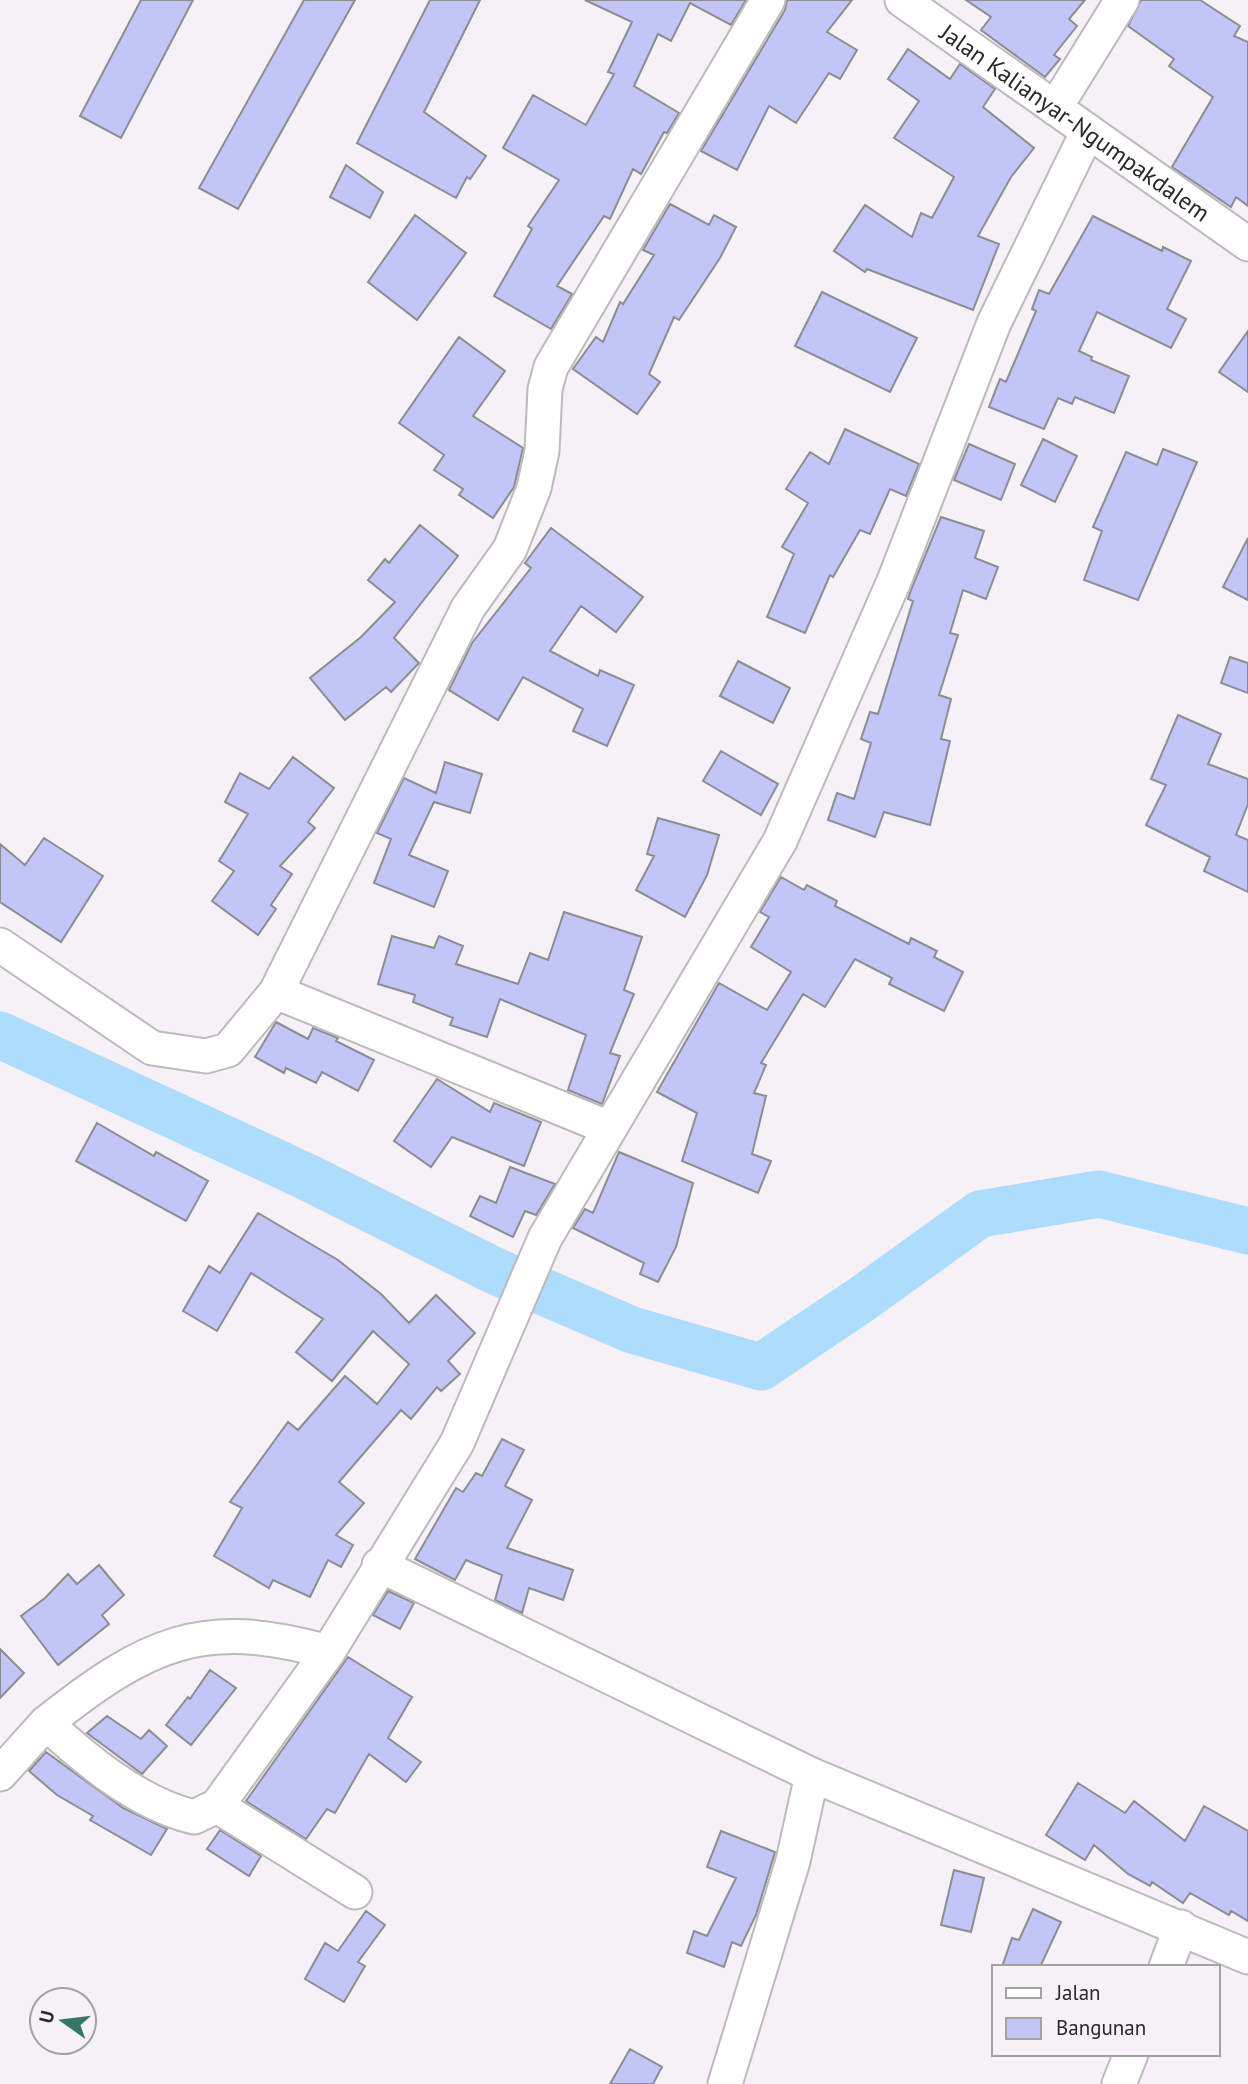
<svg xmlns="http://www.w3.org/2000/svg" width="1248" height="2084" font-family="'PT Sans',sans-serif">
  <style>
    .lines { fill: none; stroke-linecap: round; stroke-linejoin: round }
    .river { stroke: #addcfd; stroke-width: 47 }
    .building { fill: #c2c5f5; stroke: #8c8d92; stroke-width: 2 }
    .minor-casing { stroke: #bdb9bd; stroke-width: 37 }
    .minor { stroke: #fff; stroke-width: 33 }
    .labels { text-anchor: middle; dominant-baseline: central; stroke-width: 5; stroke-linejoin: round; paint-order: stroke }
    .street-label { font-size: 24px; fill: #2a282a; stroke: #f6f1f6 }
  </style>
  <rect width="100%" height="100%" fill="#f6f1f6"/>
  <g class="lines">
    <path class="river" d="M0,1035L305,1176L495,1271L632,1330L761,1367L862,1299L980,1214L1099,1194L1248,1231"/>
  </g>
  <path class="building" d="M141,0H193L121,138L80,116Z
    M304,0H355L238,209L199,188Z
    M430,0H480L424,112L486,156L470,179L467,177L456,198L357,143Z
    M585,0H746L731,25L690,3L671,41L658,34L634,86L679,113L667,133L664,132L641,174L633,169L610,219L604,216L557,286L572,294L551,329L494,296L532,229L528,226L559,180L503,148L533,95L586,125L614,74L608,72L632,22Z
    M787,0H852L827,32L857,50L840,79L829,73L796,123L769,106L737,170L701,151L785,10Z
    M966,0H1085L1069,19L1077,26L1054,55L1060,59L1045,77L981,30L991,17Z
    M1141,0H1200L1240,26L1234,36L1248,42V206L1236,197L1231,207L1172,167L1213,97L1169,66L1174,59L1128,26Z
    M908,49L950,79L960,64L995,89L983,107L1034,148L1011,177L978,236L999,244L973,310L867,269L865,272L834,251L865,205L912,237L921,213L932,218L954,177L894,138L919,101L888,79Z
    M346,165L383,192L370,218L330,197Z
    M670,204L709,225L714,215L736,227L720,258L679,320L674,317L649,374L660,382L637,414L573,369L596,337L603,342L620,302L623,304L654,255L643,250Z
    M415,215L466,253L417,320L368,282Z
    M1093,216L1162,251L1163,247L1191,261L1167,309L1186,319L1171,348L1097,312L1079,351L1092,357L1091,360L1129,376L1114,413L1075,397L1072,404L1058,398L1044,429L989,407L1000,379L1006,382L1036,311L1032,309L1039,290L1049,294Z
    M822,292L917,338L890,392L795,346Z
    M1248,331V392L1219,372Z
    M459,337L505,371L473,416L523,448L514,487L493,518L459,495L463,489L434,470L444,455L399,423Z
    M845,429L919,464L906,496L890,489L870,534L860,530L833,577L830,575L805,633L767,617L794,554L782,547L808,503L786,489L810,452L829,464Z
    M1043,439L1077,456L1055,502L1021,485Z
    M969,444L1015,464L1001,500L954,480Z
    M1163,449L1197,462L1138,600L1084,580L1102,531L1093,527L1126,452L1157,465Z
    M941,517L984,531L975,558L998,567L986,599L963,590L950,633L958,635L939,695L951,699L941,739L950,741L930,825L884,812L875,837L828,820L837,793L854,799L871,743L861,739L870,712L878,714L913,601L908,599L911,590Z
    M420,525L458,556L394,638L419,663L391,692L386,687L345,720L310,678L361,637L395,602L368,580L385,559L389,563Z
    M551,528L643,597L616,632L581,606L550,651L598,676L600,670L634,685L607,746L573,731L583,709L523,677L498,720L449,690L472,643L531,568L525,563Z
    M1248,538V600L1223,587Z
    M1230,657L1248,663V693L1221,683Z
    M738,661L790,688L773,723L720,696Z
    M1178,715L1221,734L1208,764L1248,779V804L1236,835L1248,840V892L1204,871L1210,857L1146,825L1166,785L1151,779Z
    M721,751L778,784L761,815L703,781Z
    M293,757L334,788L308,822L315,828L280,866L292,874L271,905L276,909L258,935L212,901L234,871L219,861L248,814L225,802L240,773L269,789Z
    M445,762L482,774L470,813L434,802L409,855L448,871L434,907L374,883L391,839L377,833L404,778L436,793Z
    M658,818L719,835L707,875L685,917L636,890L654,856L647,854Z
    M44,838L103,876L61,942L0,902V844L25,865Z
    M781,877L804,890L807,885L837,901L835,906L909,944L911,938L937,951L934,957L963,972L944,1011L889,984L892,978L855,959L825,1007L803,994L761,1063L766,1065L754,1093L766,1096L752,1154L771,1161L758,1193L682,1161L697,1113L657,1092L719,983L767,1010L791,972L751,947L769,917L760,912Z
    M564,912L642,937L624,990L634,994L610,1053L620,1056L602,1104L568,1090L586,1035L500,999L487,1037L450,1025L453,1018L413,1002L415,995L378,984L392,936L434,948L439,936L463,946L456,964L518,984L530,953L548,960Z
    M276,1022L308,1039L313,1028L338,1038L336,1041L374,1060L358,1091L322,1072L316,1083L286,1068L284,1073L255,1057Z
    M437,1079L490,1112L494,1103L541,1122L524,1166L452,1137L431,1167L394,1141Z
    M97,1123L154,1156L156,1152L208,1181L186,1221L76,1161Z
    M619,1152L693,1183L676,1247L658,1282L640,1274L644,1263L573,1228L585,1209L593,1213Z
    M510,1167L555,1184L536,1215L525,1211L513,1237L470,1216L480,1196L496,1203Z
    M258,1213L338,1260L381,1294L409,1323L436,1295L475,1333L448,1361L460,1374L441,1391L437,1387L411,1419L401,1410L339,1482L364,1503L336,1535L353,1545L341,1567L328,1560L310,1597L273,1580L269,1588L214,1556L242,1508L230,1502L288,1422L298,1430L345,1376L377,1404L409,1364L373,1331L332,1381L296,1352L323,1319L251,1273L217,1331L183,1311L209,1266L220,1273Z
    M502,1439L524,1450L505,1486L532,1500L507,1548L573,1570L563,1600L529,1588L522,1613L495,1600L502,1575L466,1560L455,1580L415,1559L456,1488L463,1492L476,1473L482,1476Z
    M99,1565L124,1595L102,1615L109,1624L58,1665L21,1616L45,1598L68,1574L77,1584Z
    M388,1591L414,1603L400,1629L373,1615Z
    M0,1649L24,1673L0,1698Z
    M348,1657L412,1697L388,1738L421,1762L406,1782L369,1754L335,1813L327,1809L306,1839L246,1801Z
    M210,1670L236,1688L191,1745L166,1725L188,1697L190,1699Z
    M107,1716L141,1739L149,1730L167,1746L142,1774L87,1733Z
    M46,1752L123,1808L167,1829L151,1855L90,1820L93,1816L57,1795L29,1771Z
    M1078,1783L1125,1813L1134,1801L1185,1841L1204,1806L1248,1831V1921L1231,1911L1229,1915L1190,1893L1183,1903L1152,1882L1150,1886L1128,1874L1094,1845L1085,1860L1046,1835Z
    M220,1830L261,1856L249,1876L207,1849Z
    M721,1831L775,1852L756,1915L741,1946L732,1942L724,1967L687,1953L694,1931L707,1936L736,1878L707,1867Z
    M954,1870L984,1878L971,1932L941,1925Z
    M1033,1909L1061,1922L1040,1967H1002L1012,1938L1019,1940Z
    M366,1911L385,1925L358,1962L365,1966L344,2002L305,1979L325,1943L338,1951Z
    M630,2049L662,2067L653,2084H610Z"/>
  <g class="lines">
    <g class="minor-casing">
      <g id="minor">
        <path id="s1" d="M902,0L1248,244"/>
        <path d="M1055,108L1122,0"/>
        <path d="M0,945L152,1048L206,1056L228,1050L276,992L468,608L510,549L534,488L542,451L545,389L551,367L768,0"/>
        <path d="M276,992L609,1128"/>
        <path d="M379,1565L812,1775L1248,1957"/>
        <path d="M46,1723C146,1644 201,1616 328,1652"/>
        <path d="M0,1774L46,1723C87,1761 139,1804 194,1817L217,1806L328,1652L457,1443L545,1238L780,841L894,581L994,323L1088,131"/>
        <path d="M217,1806L355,1892"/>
        <path d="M1166,1967L1181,1927"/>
        <path d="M725,2084L793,1861L812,1775"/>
        <path d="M1119,2084L1131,2054"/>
      </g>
    </g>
    <use href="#minor" class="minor"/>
  </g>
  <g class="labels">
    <g class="street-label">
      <text stroke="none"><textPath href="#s1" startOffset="212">Jalan Kalianyar-Ngumpakdalem</textPath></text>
    </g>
  </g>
  <rect x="992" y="1965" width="228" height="91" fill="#f6f1f6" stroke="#a4a1a4" stroke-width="2"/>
  <rect x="1006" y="1988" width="35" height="10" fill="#ffffff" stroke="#a4a1a4" stroke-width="2"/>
  <text x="1056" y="2000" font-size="21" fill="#2a282a">Jalan</text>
  <rect x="1006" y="2018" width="35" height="21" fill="#c2c5f5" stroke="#a4a1a4" stroke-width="2"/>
  <text x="1056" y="2035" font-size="21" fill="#2a282a">Bangunan</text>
  <g transform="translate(63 2021) rotate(284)"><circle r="33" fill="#f6f1f6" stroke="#a4a1a4" stroke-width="2"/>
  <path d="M0-5L12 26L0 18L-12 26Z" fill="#347769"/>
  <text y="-10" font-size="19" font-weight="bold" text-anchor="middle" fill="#2a282a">U</text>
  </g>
</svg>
